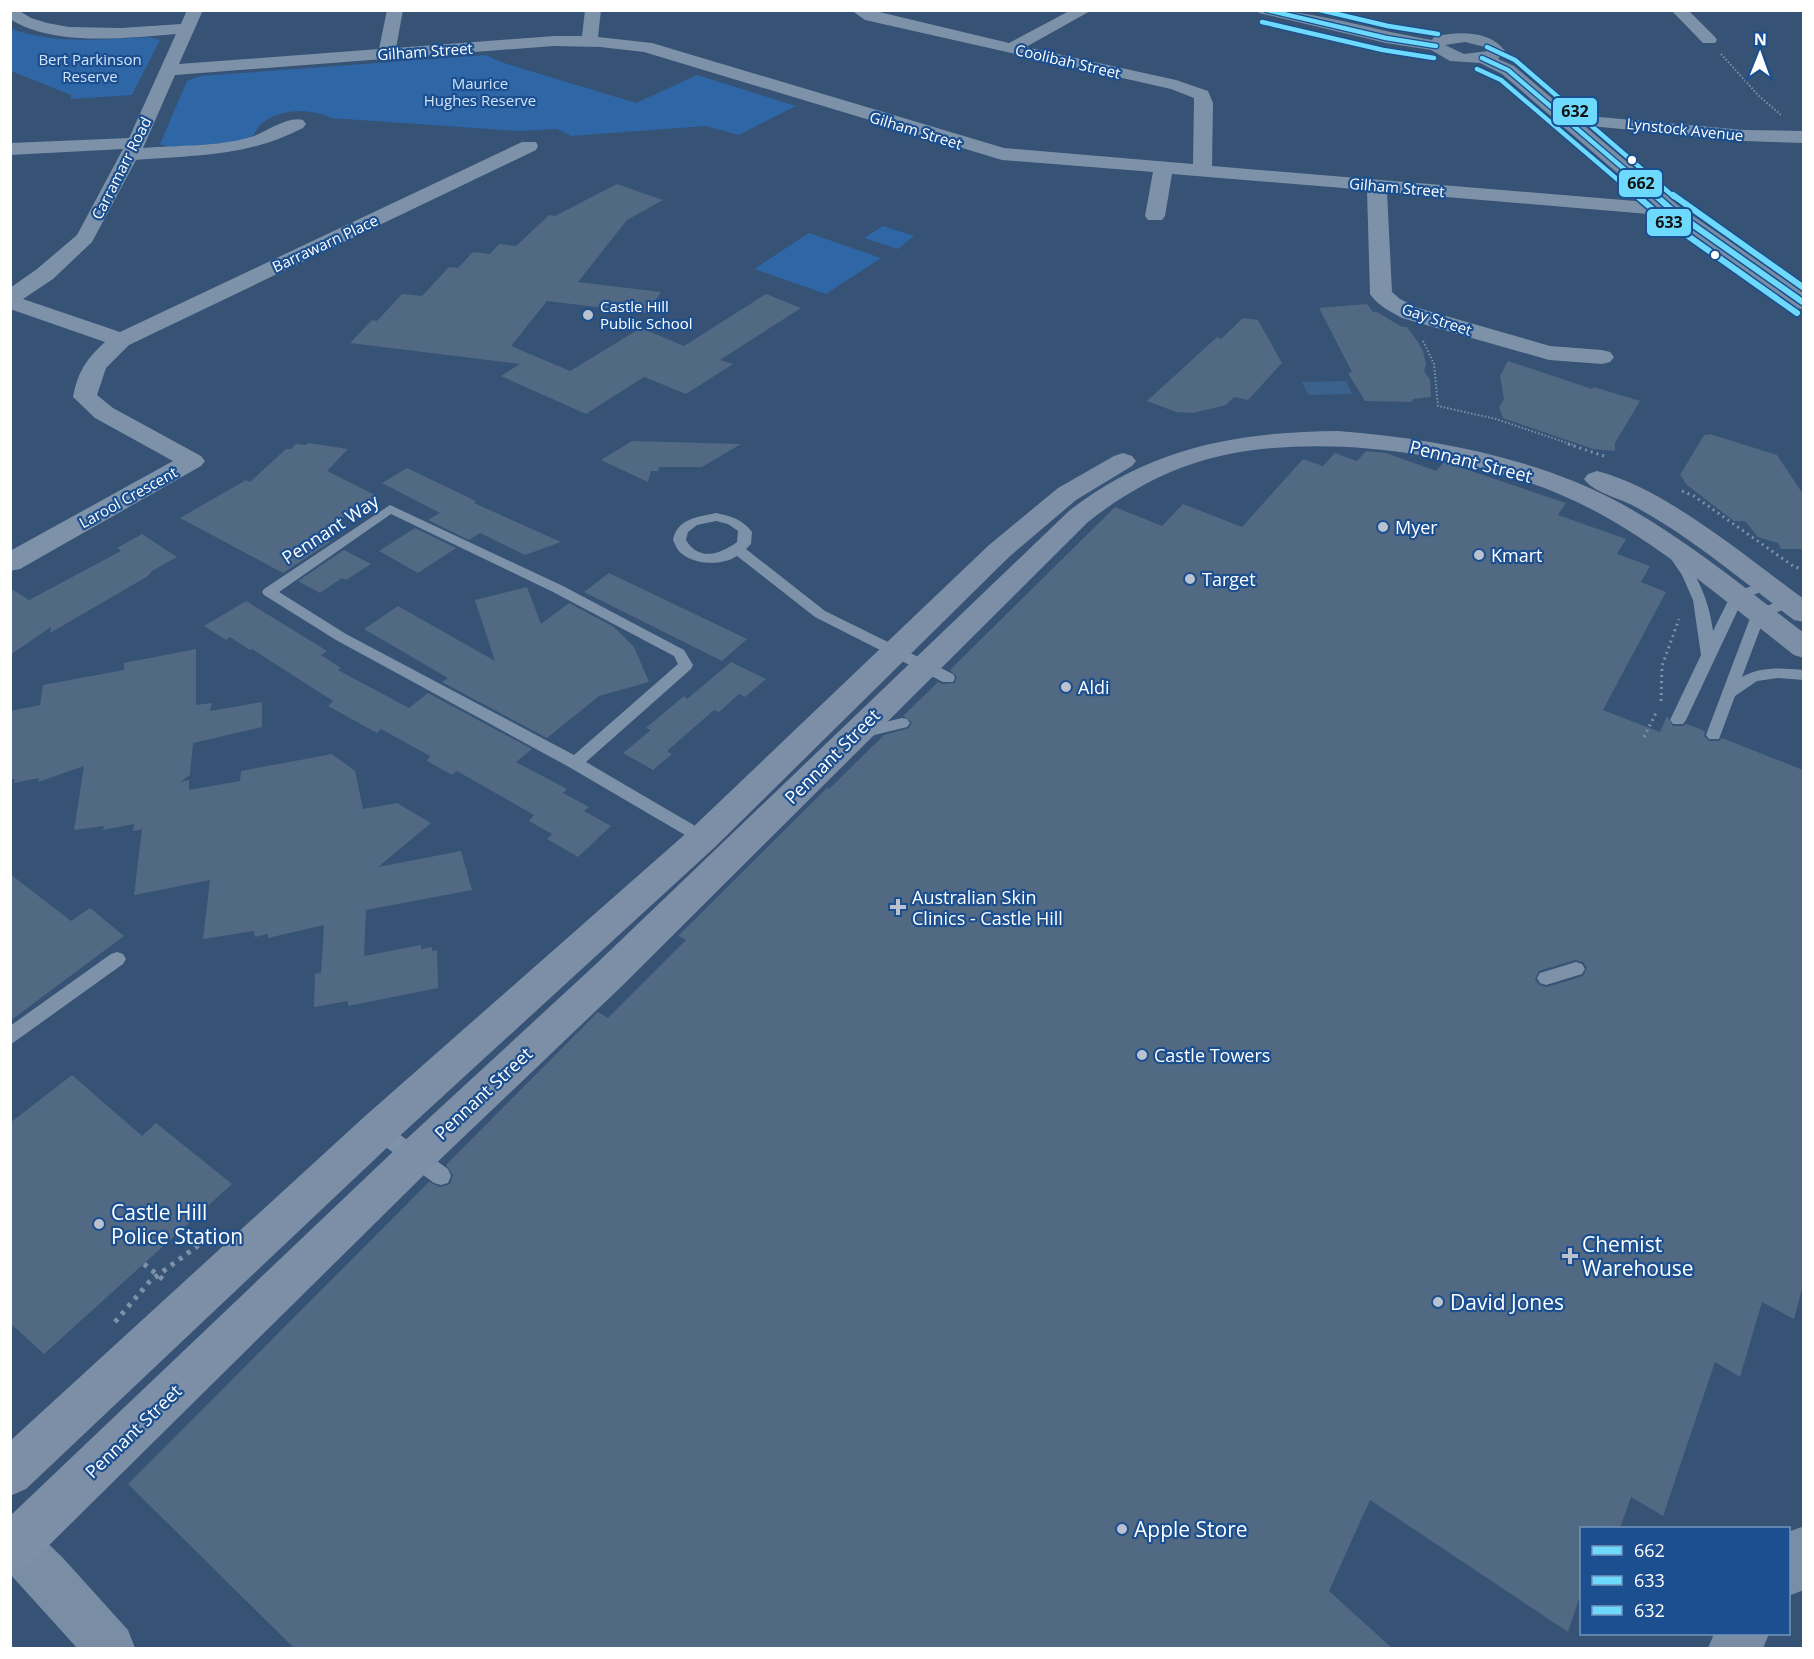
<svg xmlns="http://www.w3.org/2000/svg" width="1814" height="1659" font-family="'Open Sans',sans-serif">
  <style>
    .green { fill: #2f66a5 }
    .water { fill: #3b618d }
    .building { fill: #526984; fill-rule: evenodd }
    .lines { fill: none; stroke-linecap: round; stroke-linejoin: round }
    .path-far2 { stroke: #7d92a8; stroke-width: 2; stroke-dasharray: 1.5 2; stroke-linecap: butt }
    .path-far1 { stroke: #7d92a8; stroke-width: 3; stroke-dasharray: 2 4; stroke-linecap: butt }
    .path { stroke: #7d92a8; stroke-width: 5; stroke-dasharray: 4 6; stroke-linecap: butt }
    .lane { fill: #7d92a8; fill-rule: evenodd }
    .street { fill: #7d92a8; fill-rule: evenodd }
    .secondary { fill: #798da4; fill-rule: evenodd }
    .primary { fill: #7d8ea7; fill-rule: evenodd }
    .bus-1-far1-casing { stroke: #1b4f8f; stroke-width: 7 }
    .bus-1-casing { stroke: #1b4f8f; stroke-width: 9 }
    .bus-2-far1-casing { stroke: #1b4f8f; stroke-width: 7 }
    .bus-2-casing { stroke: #1b4f8f; stroke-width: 9 }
    .bus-3-far1-casing { stroke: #1b4f8f; stroke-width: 7 }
    .bus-3-casing { stroke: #1b4f8f; stroke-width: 9 }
    .bus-1-far1 { stroke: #6ddafd; stroke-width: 4.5 }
    .bus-1 { stroke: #6ddafd; stroke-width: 6 }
    .bus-2-far1 { stroke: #6ddafd; stroke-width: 4.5 }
    .bus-2 { stroke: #6ddafd; stroke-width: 6 }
    .bus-3-far1 { stroke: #6ddafd; stroke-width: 4.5 }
    .bus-3 { stroke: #6ddafd; stroke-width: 6 }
    .bus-dot { fill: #fff; stroke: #1b4f8f; stroke-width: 2 }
    .poi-dot { fill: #b9c2ce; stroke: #1b4f8f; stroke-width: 2 }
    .labels { text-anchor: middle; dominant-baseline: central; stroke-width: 4.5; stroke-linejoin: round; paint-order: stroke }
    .far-street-label { font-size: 15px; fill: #fff; stroke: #1b4f8f }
    .far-park-label { font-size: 15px; fill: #cfe3fa; stroke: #1b4f8f }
    .far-poi-label { font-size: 15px; fill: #fff; stroke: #1b4f8f; text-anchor: start }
    .street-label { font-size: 18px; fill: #fff; stroke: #1b4f8f }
    .poi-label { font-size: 18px; fill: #fff; stroke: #1b4f8f; text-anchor: start }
    .near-poi-label { font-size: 21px; fill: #fff; stroke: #1b4f8f; text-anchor: start }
    .line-badge { stroke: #1b4f8f; stroke-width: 2 }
    .pale-badge-label { font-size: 16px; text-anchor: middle; font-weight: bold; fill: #111 }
  </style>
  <rect width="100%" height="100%" fill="#365274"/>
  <path class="green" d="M10,28C52,45 106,39 150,37L160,40L132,95L71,99V95L11,71Z
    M486,55L501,62L636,103L697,75L796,106L739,135L706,126L571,136L557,129L517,131L331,118C308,106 264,109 254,135L244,141L171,148L160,144L187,81L200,76Z
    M883,226L914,236L898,249L864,238Z
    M809,233L881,258L826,294L754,269Z"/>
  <path class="water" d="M1346,381L1352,394L1308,395L1302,382Z"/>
  <path class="building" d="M617,184L663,200L627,220L578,282L661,292L647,313L547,301L511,346L570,371L641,328L684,346L766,294L801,308L720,360L733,364L686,394L644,377L586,414L501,376L520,364L350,343L372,320L377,321L402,294L422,296L449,267L458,268L473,252L490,254L499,244L516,246L549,215L555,216Z
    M1367,304L1373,312H1377L1402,327H1407L1418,342L1423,351L1426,364L1424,371L1430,380L1431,397L1413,399L1412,402L1365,401L1348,373L1352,372L1319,308Z
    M1243,318L1258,320L1282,363L1248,400L1234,397L1226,405L1193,413L1176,412L1147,401L1217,337L1221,339Z
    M1508,361L1592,389L1594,387L1640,401L1615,443V451L1593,449L1503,418L1499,407L1504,399L1500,376Z
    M1710,434L1777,455L1803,494V549H1781L1778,543L1758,537L1745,521H1734L1687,485L1680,475L1704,435Z
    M632,441L741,444L702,467H659L658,471H651L648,482L601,460Z
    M308,443L348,449L327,471L377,496L337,521L339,524L319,536L330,542L283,573L180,518L246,480L250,482L286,449H291L296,444L306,445Z
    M1366,451L1386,453L1436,471L1444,462L1566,503L1558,515L1626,539L1617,554L1650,566L1641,582L1666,592L1603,710L1660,732L1667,716L1673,726H1683L1686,724L1705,731L1704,736L1709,741H1719L1722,738L1803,770V1285L1794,1319L1762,1302L1740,1377L1715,1362L1663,1516L1631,1497L1620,1528H1581V1593L1568,1632L1370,1500L1329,1591L1392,1648H294L128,1484L429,1182L440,1187L450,1184L453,1175L446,1165L598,1012L608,1018L686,940L678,936L827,788L829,789L884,735L909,728L912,722L903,716L938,682L943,684L955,683L957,677L950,670L1115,507L1162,526L1183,504L1242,527L1303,459L1323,466L1335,453L1357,461ZM1575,960L1583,962L1587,968L1583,976L1547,987L1539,985L1535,979L1539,971Z
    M407,468L476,501L474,503L561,542L525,555L480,533L469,540L428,520L440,513L382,483Z
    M415,528L456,548L418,573L379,551Z
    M142,534L177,557L152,571L148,576L50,633L51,627L10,655V588L29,600L121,551L117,548Z
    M344,550L371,564L346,580L342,578L320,593L298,581Z
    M609,573L747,639L722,661L584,592Z
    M527,587L541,624L569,603L614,627L634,647L649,682L599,696L547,738L442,682L448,678L364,629L398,606L495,661L475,600Z
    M246,601L327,651L321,655L341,668L338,670L409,708L428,693L532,749L516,762L567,789L563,793L589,807L584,811L611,826L578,857L547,839L552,834L529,821L534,815L457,771L452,775L427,761L430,756L381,729L377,733L328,706L333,701L252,649L250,650L230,637L226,640L204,626Z
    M196,649V705L212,703L210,711L262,702V727L193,743L190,775L180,782L189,780V790L240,781L241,771L332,754L355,771L363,809L397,803L431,823L378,867L461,851L472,890L366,910L364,956L421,945V949L432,947V951L437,950L438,988L348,1006V1001L314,1007L315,974L321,973L324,925L268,938V934L255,937L254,931L203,939L210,880L134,895L142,829L133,831L134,824L103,830L104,826L74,830L84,766L38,782L39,778L14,783L15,779L10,780V711L40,705L43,685L124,670V663Z
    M731,662L766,679L745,697L739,694L719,712L714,710L667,751L672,754L653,770L623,753L651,730L646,728L684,696L687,699Z
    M10,874L71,921L90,908L124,936L10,1021Z
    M72,1075L142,1136L156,1123L232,1184L44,1354L10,1323V1123Z"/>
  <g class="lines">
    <path class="path-far2" d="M1721,54L1758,95L1781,115
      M1423,341L1434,364L1438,406L1496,419L1573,445"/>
    <path class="path-far1" d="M1568,444L1604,456
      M1682,491L1694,496L1793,566L1804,570
      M1661,701L1662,666L1679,619
      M1644,737L1656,713"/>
    <path class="path" d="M144,1264L165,1281
      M115,1322L150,1281L200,1244"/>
    <path class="lane" d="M390,505L563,586L684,650L693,665L691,669L586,762L709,834L711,838L709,842L703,844L697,842L569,767L336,640L264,595L262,592L264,589ZM391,514L553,592L674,656L678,664L574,755L346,634L279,592Z
      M716,513C731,516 742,519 752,532L751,544L746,549L825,611L953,674L955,678L953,682H943L815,617L737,556C722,566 694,565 681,553C677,550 675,544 673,540C677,519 697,517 716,513ZM716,521L728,524L738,531L737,542C721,554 699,562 686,540L688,532L697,525Z
      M1674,549L1679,550C1697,574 1709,600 1713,631L1732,593L1766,581L1773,585L1771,588L1743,599L1686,720L1683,724H1673L1670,720L1701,655L1693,600L1682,575L1667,553Z
      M1790,598L1795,600L1797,603L1795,606L1765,616L1742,677C1760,666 1783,668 1804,670V680L1778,678L1757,681L1735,696L1719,739H1709L1706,735L1752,613L1754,610Z
      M902,718L907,719L910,723L907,727L862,738L857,737L854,733L857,729Z
      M117,952L123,954L126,959L123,964L10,1045V1026L111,954Z
      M1576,962L1582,964L1585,969L1582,974L1546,985L1540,983L1537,978L1540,973Z
      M378,1121L385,1124L448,1169L451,1176L448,1183L441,1185L434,1183L371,1136L368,1130L371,1124Z"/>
    <path class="street" d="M10,10H18L31,18L47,23L69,27L121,28L181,24L187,10H203L179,64L379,49L387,10H403L396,48L554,36H582L585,10H601L598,37L652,43L1004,148L1193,164L1194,98L1171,89L865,20L851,10H871L1009,43L1071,10H1092L1026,47L1176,80L1208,91L1213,103L1212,166L1672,204L1679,206L1682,210L1679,214L1672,216L1387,192L1392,292L1400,299L1418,308L1550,346L1602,350L1610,352L1614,357L1610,362L1602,364L1549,360L1402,318C1390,311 1378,306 1370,294L1367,190L1172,174L1165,216L1162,220H1148L1145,216L1153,172L1002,160L644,52L600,47L554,46L175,75L143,148C178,145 217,147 251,137C267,132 287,116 303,120L306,124L303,128C246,157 198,155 136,160L92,242L53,279L23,299L120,332L522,142H536L538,146L536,150L129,345L106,368L97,395L113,408L201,456L205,461L201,466L20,569L10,571V551L173,461L95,418L73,397C77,373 87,358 105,342L10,309V288L37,269L77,235L123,149L10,155V143L129,138L176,34C127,38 53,47 10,19Z
      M1671,10H1688L1715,37L1717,40L1715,43H1703Z
      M1566,114L1744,130L1804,131V143L1744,141L1560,123L1557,119L1560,115Z"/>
    <path class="secondary" d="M1257,10C1316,10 1374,31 1432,40L1434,37C1457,31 1490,30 1505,51L1498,59L1514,66L1679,206L1804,293V309L1796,308L1665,214L1502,74L1480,63L1450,61L1431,50L1386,43L1259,13ZM1465,42L1485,47L1488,51L1464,54L1445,45Z
      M10,1516L27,1523L63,1558L128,1630L135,1648H77L10,1574Z
      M1804,1526V1590L1788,1596V1532Z
      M1714,1634H1769L1763,1648H1708Z"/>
    <path class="primary" d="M1338,431C1432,438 1538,458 1622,504C1687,540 1745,588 1804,633V658L1794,655C1732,607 1672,554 1604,516C1497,455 1312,425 1195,463C1155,476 1121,496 1088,522L622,986L429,1170L27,1567L10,1574V1516L401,1144L596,964L1070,510C1152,447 1236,432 1338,431Z
      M1123,453L1132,456L1136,461L1132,466L1076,500L1009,557L715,847L392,1143L26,1489L10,1496V1441L364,1117L691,829L989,545L1058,488L1114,456Z
      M1597,471C1665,488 1746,557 1804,599V622L1794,620C1741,580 1690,536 1632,505C1618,498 1593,492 1584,479L1588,474Z"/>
    <g class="bus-1-far1-casing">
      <path id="bus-1-far1" d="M1267,10L1386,38L1436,46
        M1482,58L1508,70L1657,197"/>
    </g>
    <g class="bus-1-casing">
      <path id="bus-1" d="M1655,195L1672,210L1804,303"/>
    </g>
    <g class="bus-2-far1-casing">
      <path id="bus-2-far1" d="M1262,22L1383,50L1434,58
        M1477,69L1501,80L1638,197"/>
    </g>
    <g class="bus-2-casing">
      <path id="bus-2" d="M1636,195L1664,219L1797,313"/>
    </g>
    <g class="bus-3-far1-casing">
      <path id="bus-3-far1" d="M1320,10L1388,26L1438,34
        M1487,47L1515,60L1674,197"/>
    </g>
    <g class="bus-3-casing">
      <path id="bus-3" d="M1673,195L1804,288"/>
    </g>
    <use href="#bus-1-far1" class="bus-1-far1"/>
    <use href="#bus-1" class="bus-1"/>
    <use href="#bus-2-far1" class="bus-2-far1"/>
    <use href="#bus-2" class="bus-2"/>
    <use href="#bus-3-far1" class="bus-3-far1"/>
    <use href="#bus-3" class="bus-3"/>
  </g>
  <g class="bus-dot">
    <circle cx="1632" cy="160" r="5"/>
    <circle cx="1715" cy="255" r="5"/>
  </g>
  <g class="poi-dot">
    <circle cx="588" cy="315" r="6"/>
    <circle cx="1383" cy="527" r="6"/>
    <circle cx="1479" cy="555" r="6"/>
    <circle cx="1190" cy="579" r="6"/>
    <circle cx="1066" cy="687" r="6"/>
    <path d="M895 898h6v6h6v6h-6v6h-6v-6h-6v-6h6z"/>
    <circle cx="1142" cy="1055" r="6"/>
    <circle cx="99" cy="1224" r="6"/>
    <path d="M1567 1247h6v6h6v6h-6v6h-6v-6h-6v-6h6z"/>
    <circle cx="1438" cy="1302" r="6"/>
    <circle cx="1122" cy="1529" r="6"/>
  </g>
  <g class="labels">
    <g class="far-street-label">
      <text transform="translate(425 51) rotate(-4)">Gilham Street</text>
      <text transform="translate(1068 61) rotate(13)">Coolibah Street</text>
      <text transform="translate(1685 129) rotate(6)">Lynstock Avenue</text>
      <text transform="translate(916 130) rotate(17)">Gilham Street</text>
      <text transform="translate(121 168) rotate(-63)">Carramarr Road</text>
      <text transform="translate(1397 187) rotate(5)">Gilham Street</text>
      <text transform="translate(325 243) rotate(-25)">Barrawarn Place</text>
      <text transform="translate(1437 319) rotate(18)">Gay Street</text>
      <text transform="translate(128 497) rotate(-29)">Larool Crescent</text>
    </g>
    <g class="far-park-label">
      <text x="90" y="59">Bert Parkinson<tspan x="90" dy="17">Reserve</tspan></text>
      <text x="480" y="83">Maurice<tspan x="480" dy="17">Hughes Reserve</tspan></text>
    </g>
    <g class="far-poi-label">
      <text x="600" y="306">Castle Hill<tspan x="600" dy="17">Public School</tspan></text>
    </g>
    <g class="street-label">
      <text transform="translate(1471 461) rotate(14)">Pennant Street</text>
      <text transform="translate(330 529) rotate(-33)">Pennant Way</text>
      <text transform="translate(832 756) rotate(-45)">Pennant Street</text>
      <text transform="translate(483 1093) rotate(-43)">Pennant Street</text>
      <text transform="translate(133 1431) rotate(-44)">Pennant Street</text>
    </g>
    <g class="poi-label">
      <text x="1395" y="527">Myer</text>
      <text x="1491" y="555">Kmart</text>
      <text x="1202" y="579">Target</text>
      <text x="1078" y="687">Aldi</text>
      <text x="912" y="897">Australian Skin<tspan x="912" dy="21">Clinics - Castle Hill</tspan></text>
      <text x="1154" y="1055">Castle Towers</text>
    </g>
    <g class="near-poi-label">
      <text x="111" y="1212">Castle Hill<tspan x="111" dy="24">Police Station</tspan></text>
      <text x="1582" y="1244">Chemist<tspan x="1582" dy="24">Warehouse</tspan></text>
      <text x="1450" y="1302">David Jones</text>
      <text x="1134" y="1529">Apple Store</text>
    </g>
  </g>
  <g class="line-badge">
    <rect x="1552" y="97" width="46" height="29" rx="6" fill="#6ddafd"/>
    <rect x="1618" y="169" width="45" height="29" rx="6" fill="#6ddafd"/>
    <rect x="1646" y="208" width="46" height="29" rx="6" fill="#6ddafd"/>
  </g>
  <g class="pale-badge-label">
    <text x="1575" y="117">632</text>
    <text x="1641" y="189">662</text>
    <text x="1669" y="228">633</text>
  </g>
  <rect width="1814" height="1659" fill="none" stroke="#ffffff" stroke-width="24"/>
  <rect x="1580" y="1527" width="210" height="108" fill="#1b4f8f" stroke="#7695bc" stroke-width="1.5"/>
  <rect x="1592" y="1546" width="30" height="9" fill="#6ddafd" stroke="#7695bc" stroke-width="1.5"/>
  <text x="1634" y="1557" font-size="18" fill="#ffffff">662</text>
  <rect x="1592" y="1576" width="30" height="9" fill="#6ddafd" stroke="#7695bc" stroke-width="1.5"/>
  <text x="1634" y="1587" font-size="18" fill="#ffffff">633</text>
  <rect x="1592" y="1606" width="30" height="9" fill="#6ddafd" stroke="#7695bc" stroke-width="1.5"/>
  <text x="1634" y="1617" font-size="18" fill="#ffffff">632</text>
  <g transform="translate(1760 54) rotate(1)" stroke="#1b4f8f" stroke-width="4.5" paint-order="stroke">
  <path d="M0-4.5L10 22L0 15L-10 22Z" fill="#ffffff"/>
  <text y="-9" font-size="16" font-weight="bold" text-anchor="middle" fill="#ffffff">N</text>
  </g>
</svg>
